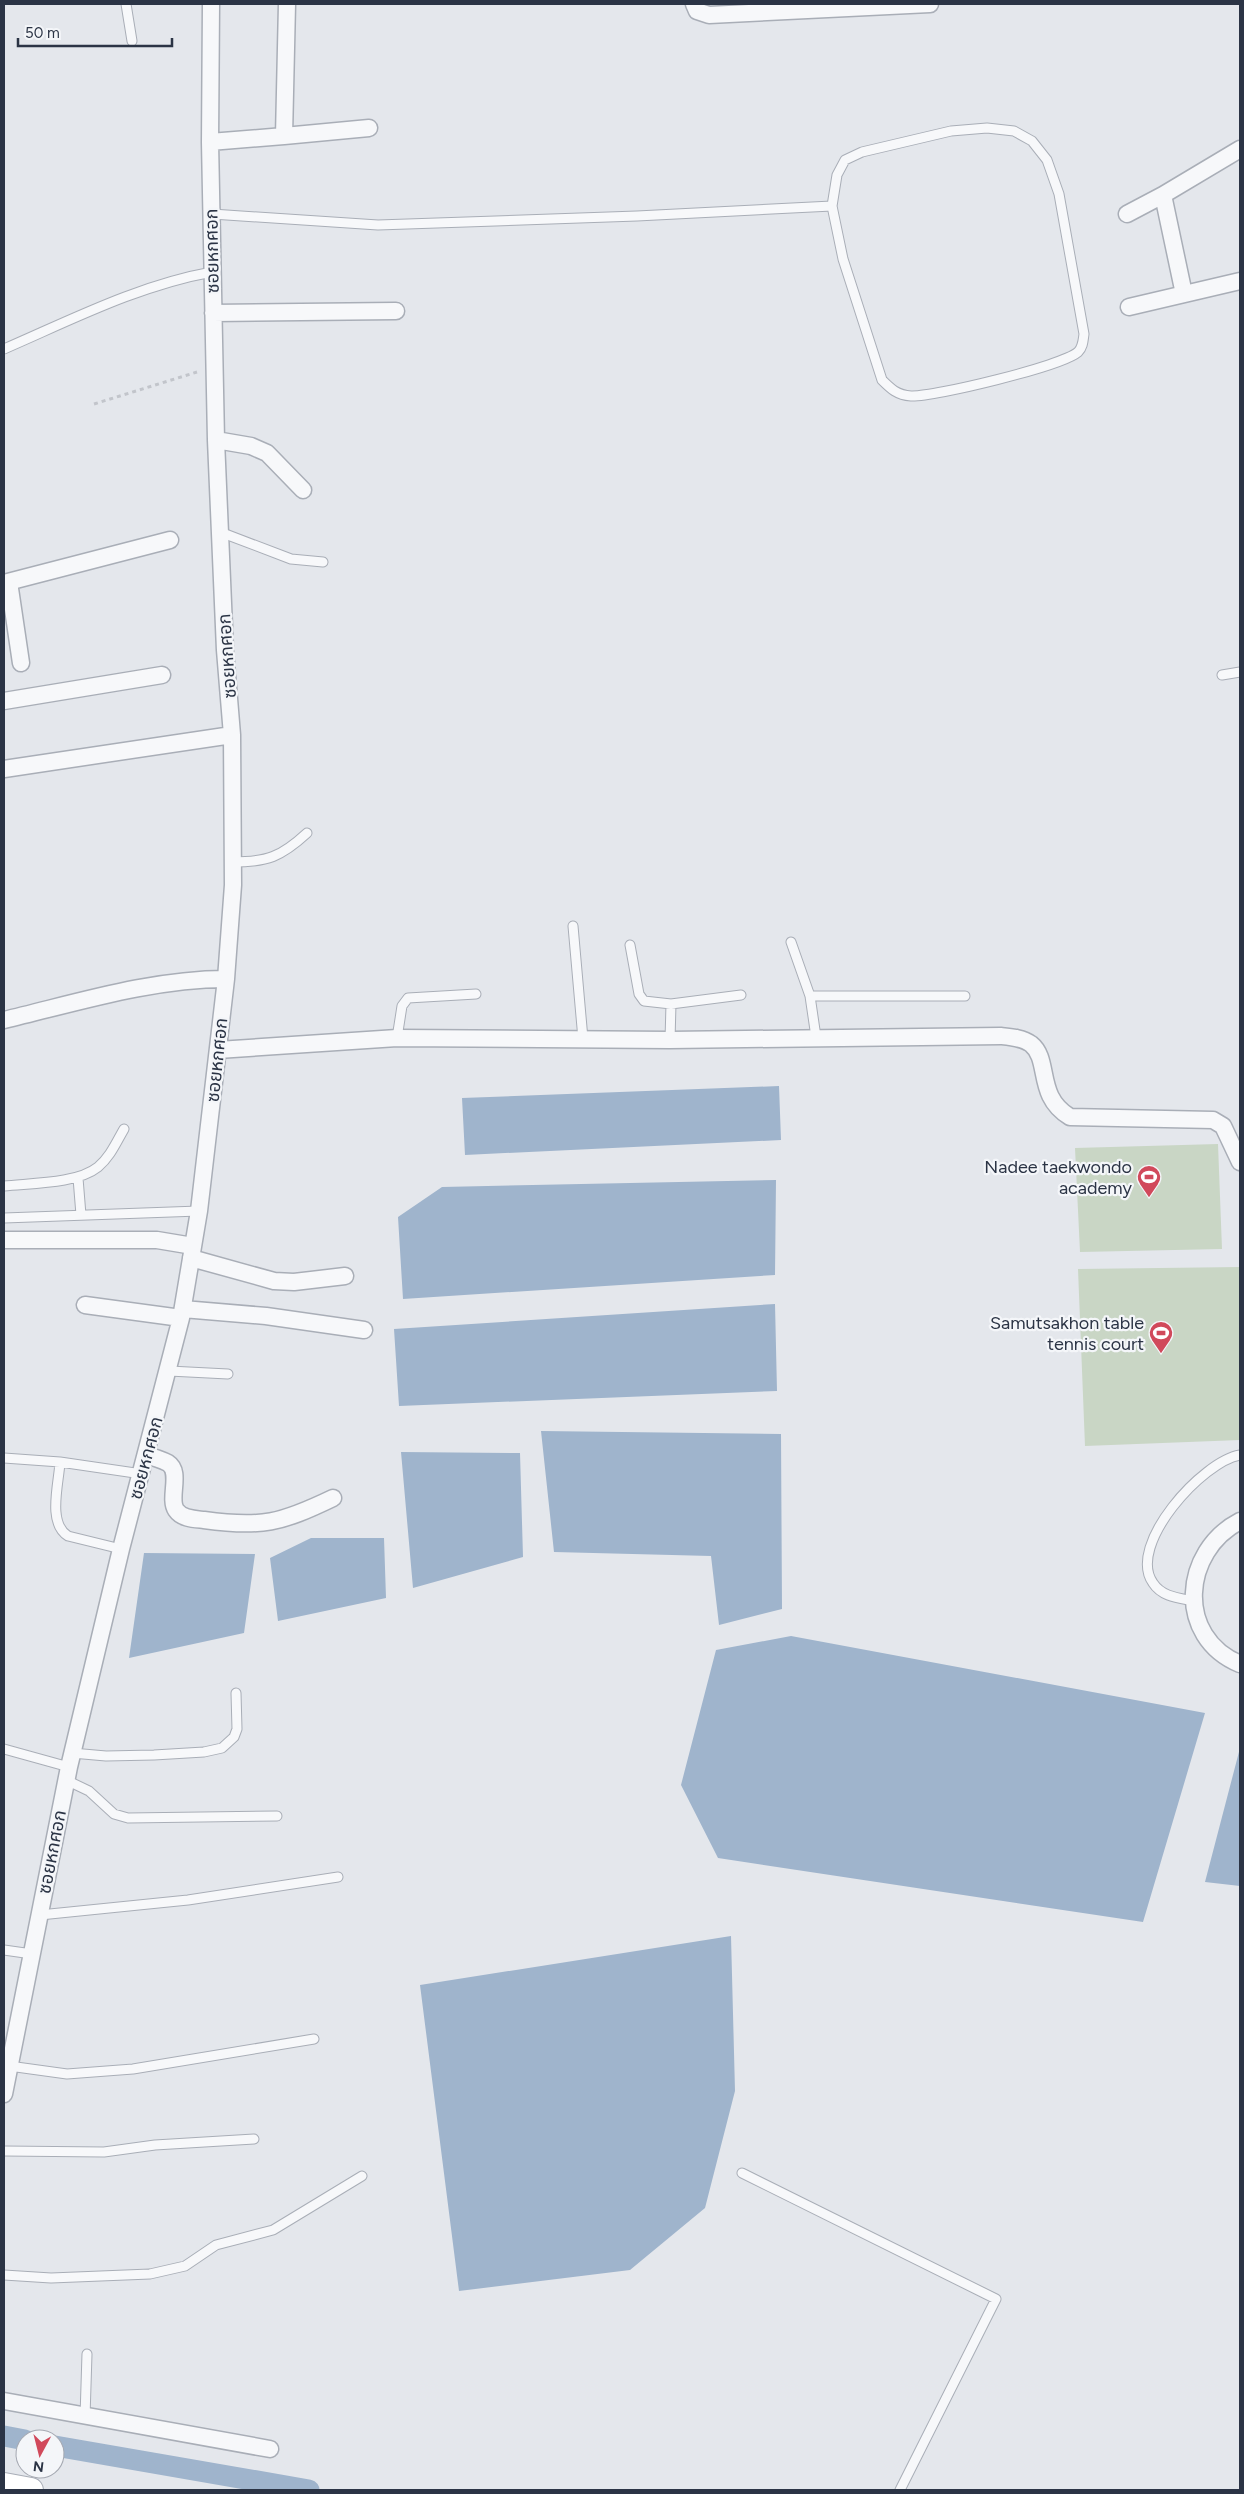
<svg xmlns="http://www.w3.org/2000/svg" width="1244" height="2494" font-family="Figtree,'Noto Sans Thai',sans-serif">
  <style>
    .green { fill: #c9d6c5 }
    .water { fill: #9fb4cc }
    .lines { fill: none; stroke-linecap: round; stroke-linejoin: round }
    .canal { stroke: #9fb4cc; stroke-width: 21 }
    .lane-casing { stroke: #a9aeb7; stroke-width: 11 }
    .street-casing { stroke: #a9aeb7; stroke-width: 19 }
    .secondary-casing { stroke: #a9aeb7; stroke-width: 26 }
    .path { stroke: #c2c5cb; stroke-width: 3; stroke-dasharray: 4 4; stroke-linecap: butt }
    .lane { stroke: #f7f8fa; stroke-width: 9 }
    .street { stroke: #f7f8fa; stroke-width: 16 }
    .secondary { stroke: #fff; stroke-width: 24 }
    .labels { text-anchor: middle; dominant-baseline: central; stroke-width: 4.5; stroke-linejoin: round; paint-order: stroke }
    .street-label { font-size: 18px; fill: #2b3445; stroke: #f4f6f9 }
    .poi-label { font-size: 18px; fill: #2b3445; stroke: #f4f6f9; text-anchor: end }
  </style>
  <rect width="100%" height="100%" fill="#e4e7ec"/>
  <path class="green" d="M1218,1144L1222,1249L1080,1252L1075,1148Z
    M1240,1267V1440L1085,1446L1078,1269Z"/>
  <path class="water" d="M779,1086L781,1140L465,1155L462,1098Z
    M776,1180L775,1275L403,1299L398,1217L442,1187Z
    M775,1304L777,1391L399,1406L394,1329Z
    M541,1431L781,1434L782,1609L719,1625L711,1556L554,1552Z
    M401,1452L520,1453L523,1557L413,1588Z
    M311,1538H384L386,1598L278,1621L270,1558Z
    M144,1553L255,1554L244,1633L129,1658Z
    M791,1636L1205,1713L1143,1922L718,1858L681,1785L716,1650Z
    M1240,1748V1886L1205,1882Z
    M731,1936L735,2091L705,2208L630,2270L459,2291L420,1985Z"/>
  <g class="lines">
    <path class="canal" d="M4,2436L25,2440
      M55,2446L309,2490"/>
    <g class="lane-casing">
      <path id="lane" d="M126,4L132,41
        M212,214L378,225L637,216L832,206L843,259L882,380C891,389 897,395 911,396C934,397 1062,366 1078,352C1083,347 1083,341 1084,334L1059,194L1047,160L1032,141L1014,131L987,128L951,131L862,152L845,160L837,175L832,206
        M4,349C71,320 139,285 212,272
        M220,532L291,559L323,562
        M1222,675L1240,672
        M233,862C267,862 281,857 307,833
        M573,926L583,1039
        M791,942L810,996H965
        M630,945L639,994L644,1001L671,1004L741,995
        M810,996L816,1037
        M397,1038L402,1006L408,998L476,994
        M670,1040L671,1004
        M78,1178L81,1215
        M4,1186C30,1183 77,1184 98,1167C110,1157 116,1143 124,1129
        M4,1218L199,1211
        M169,1371L228,1374
        M4,1458L60,1462L142,1474
        M60,1462C59,1483 47,1523 68,1536L121,1549
        M1194,1601C1179,1598 1162,1597 1153,1583C1126,1545 1203,1461 1240,1455
        M4,1749L69,1767
        M72,1753L106,1756L154,1755L204,1752L222,1748L234,1737L237,1729L236,1693
        M66,1780L89,1791L114,1814L128,1818L277,1816
        M40,1915L188,1900L338,1877
        M4,1950L32,1954
        M9,2066L67,2074L133,2069L314,2039
        M4,2151L104,2152L155,2145L254,2139
        M742,2173L996,2299L900,2490
        M4,2275L51,2278L150,2274L185,2266L216,2245L273,2230L362,2176
        M85,2417L87,2354"/>
    </g>
    <g class="street-casing">
      <path id="street" d="M694,4L697,11L709,15L930,4
        M284,136L369,128
        M210,142L284,136L287,4
        M1163,195L1184,294
        M1127,214L1163,195L1240,149
        M1129,307L1240,281
        M213,313L396,311
        M216,440L251,446L267,453L303,490
        M9,582L21,663
        M4,583L170,540
        M4,701L162,675
        M4,769L232,735
        M4,1020C76,1003 151,979 226,979
        M218,1050L397,1038L670,1040L1001,1036C1011,1037 1023,1038 1031,1044C1051,1060 1035,1096 1070,1117L1213,1120L1223,1126L1240,1162
        M4,1240H157L193,1246
        M191,1258L274,1281L294,1282L345,1276
        M85,1305L181,1318
        M183,1309L266,1316L364,1330
        M146,1455C153,1457 162,1460 168,1463C182,1472 168,1498 176,1510C182,1519 195,1519 204,1520C262,1528 281,1523 333,1498
        M1240,1521C1182,1551 1175,1637 1240,1664
        M4,2094L69,1767L121,1549L181,1318L199,1211L226,979L233,885L232,735L225,650L216,440L210,142L211,4
        M4,2401L270,2449"/>
    </g>
    <g class="secondary-casing">
      <path id="secondary" d="M4,2485L31,2490"/>
    </g>
    <path class="path" d="M94,404L197,372"/>
    <use href="#lane" class="lane"/>
    <use href="#street" class="street"/>
    <use href="#secondary" class="secondary"/>
  </g>
  <defs>
    <g id="stadium-pin" transform="scale(1.25)"><path d="M0 17L-7.5 6A9.5 9.5 0 1 1 7.5 6Z" fill="#d1495b" stroke="#f4f6f9"/><path d="M0-5a6.5 5 0 1 0 0 10a6.5 5 0 1 0 0-10ZM-3.5-1.8h7v3.6h-7Z" fill="#fff"/></g>
  </defs>
  <g fill-rule="evenodd">
    <use href="#stadium-pin" x="1149" y="1177"/>
    <use href="#stadium-pin" x="1161" y="1333"/>
  </g>
  <g class="labels">
    <g class="street-label">
      <text transform="translate(212 251) rotate(-91)">ซอยหกศอก</text>
      <text transform="translate(227 656) rotate(-94)">ซอยหกศอก</text>
      <text transform="translate(217 1060) rotate(-84)">ซอยหกศอก</text>
      <text transform="translate(146 1458) rotate(-75)">ซอยหกศอก</text>
      <text transform="translate(52 1852) rotate(-79)">ซอยหกศอก</text>
    </g>
    <g class="poi-label">
      <text x="1132" y="1167">Nadee taekwondo<tspan x="1132" dy="21">academy</tspan></text>
      <text x="1144" y="1323">Samutsakhon table<tspan x="1144" dy="21">tennis court</tspan></text>
    </g>
  </g>
  <rect width="1244" height="2494" fill="none" stroke="#2b3445" stroke-width="10"/>
  <g transform="translate(40 2454) rotate(187)"><circle r="24" fill="#f4f6f9" stroke="#a4a8b1"/>
  <path d="M0-4L9 19L0 12L-9 19Z" fill="#d1495b"/>
  <text y="-8" font-size="14" font-weight="bold" text-anchor="middle" fill="#2b3445">N</text>
  </g>
  <path d="M18 38v8h154v-8" fill="none" stroke="#2b3445" stroke-width="2.5"/>
  <text x="25" y="38" font-size="15" fill="#2b3445" stroke="#f4f6f9" stroke-width="4" paint-order="stroke">50 m</text>
</svg>
